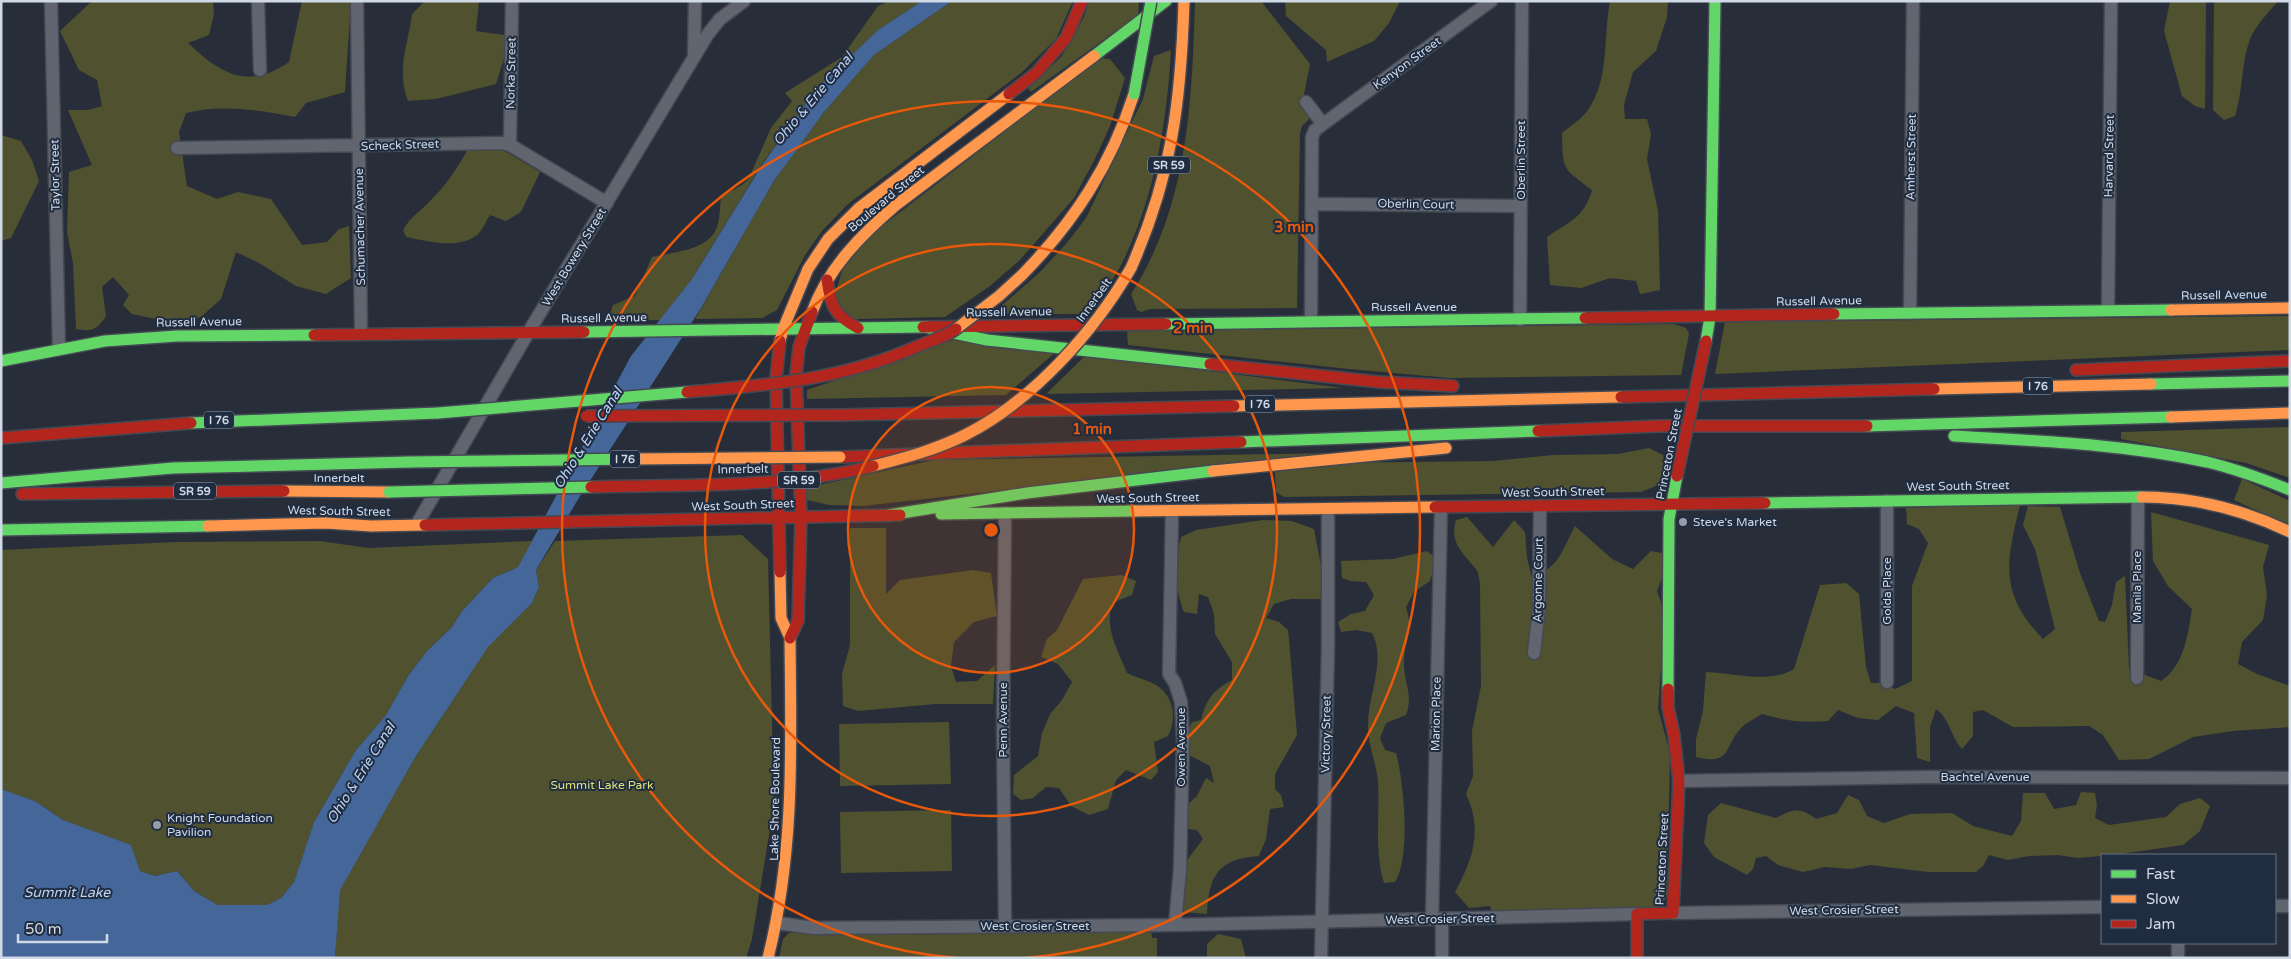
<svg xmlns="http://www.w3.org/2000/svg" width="2291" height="959" font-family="'Varela Round',sans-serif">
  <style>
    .green { fill: #50512f }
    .water { fill: #469 }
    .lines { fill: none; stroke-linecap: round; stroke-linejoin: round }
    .street-casing { stroke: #444953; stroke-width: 15 }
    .fast-casing { stroke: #444953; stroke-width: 14 }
    .slow-casing { stroke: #444953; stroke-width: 14 }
    .jam-casing { stroke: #444953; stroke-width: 14 }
    .street { stroke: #60656f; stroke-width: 12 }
    .fast { stroke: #63d668; stroke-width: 11 }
    .slow { stroke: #ff974d; stroke-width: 11 }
    .jam { stroke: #b3261e; stroke-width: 11 }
    .fast-bridge-casing { stroke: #444953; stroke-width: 14; stroke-linecap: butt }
    .slow-bridge-casing { stroke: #444953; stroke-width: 14; stroke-linecap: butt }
    .jam-bridge-casing { stroke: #444953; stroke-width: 14; stroke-linecap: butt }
    .fast-bridge { stroke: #63d668; stroke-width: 11 }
    .slow-bridge { stroke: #ff974d; stroke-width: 11 }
    .jam-bridge { stroke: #b3261e; stroke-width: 11 }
    .ring { fill: none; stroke: #e8590c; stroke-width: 2.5 }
    .poi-dot { fill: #959da9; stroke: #202d41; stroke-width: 2 }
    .labels { text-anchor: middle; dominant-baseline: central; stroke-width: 4; stroke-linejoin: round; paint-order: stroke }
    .shield { fill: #202d41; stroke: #9ba5b4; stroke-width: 1 }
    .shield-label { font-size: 11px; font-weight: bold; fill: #d0d9e6 }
    .street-label { font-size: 12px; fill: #d0d9e6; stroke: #202d41 }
    .poi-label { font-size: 12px; fill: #d0d9e6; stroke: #202d41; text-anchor: start }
    .park-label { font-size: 12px; fill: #dee178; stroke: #202d41 }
    .water-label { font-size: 14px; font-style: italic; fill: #bdd2f3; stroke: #202d41 }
    .centre { fill: #e8590c; stroke: #202d41; stroke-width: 2.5 }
    .ring-label { font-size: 15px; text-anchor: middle; font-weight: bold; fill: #e8590c; stroke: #202d41; stroke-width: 4; stroke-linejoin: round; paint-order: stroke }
  </style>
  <rect width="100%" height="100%" fill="#282e39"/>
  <path class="green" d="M92,1H213L214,14L209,35L188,43C220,73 247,91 289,62L302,1H351L345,92L306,103L295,117C258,110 222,104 186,113L179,132L187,186L217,199L238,192L271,199L302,245L327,242L339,229L349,226L351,278L326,294L296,286L259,263L236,252L221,299L202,316L184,325L132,314L123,305L129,295L113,277L102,287L106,316C97,330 92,332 76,329L73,263L67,232L69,172L92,165L68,110H88L102,106L97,80L79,70L60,31Z
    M425,1H479L476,31L504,35L506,52L496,84L436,99L408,101C396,68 408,46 412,14Z
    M890,1H922L878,30L816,89L762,164L692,279L660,320L608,321L613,305L635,296L652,257C672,252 709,251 717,227C720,218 720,206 721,196L742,185L749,178L771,128L792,101L785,93L842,57L878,6Z
    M952,1H1073L1056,39L1021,73L848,204L822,231L805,255L777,310L762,318L695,319L775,179L824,112L874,55Z
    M1089,1H1139L1138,15L1031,92L1028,88L1061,57L1084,17Z
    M1195,1H1261L1310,64L1304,94L1318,110L1302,126L1300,133L1297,308L1150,309L1141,312L1137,310L1131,294C1188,206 1192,103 1195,1Z
    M1285,1H1400L1389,23L1374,41L1327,62L1326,50L1286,16Z
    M1610,1H1668L1667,17L1656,51L1633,72L1624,105L1625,119H1647L1651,134L1647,159L1658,211L1660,290L1640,294L1636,281L1610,278L1581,288L1550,285L1547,237C1570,221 1584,218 1592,190C1562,167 1563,171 1562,133C1570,126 1582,119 1588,110C1610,78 1603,38 1610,1Z
    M2170,1H2206L2205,109L2195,106L2182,96L2164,31Z
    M2214,1H2278C2269,12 2255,26 2250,39C2241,64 2243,91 2235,116L2224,120L2213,110Z
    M1171,50C1167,120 1156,190 1126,255C1117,275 1102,295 1091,314H992L1039,273L1066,244L1086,218L1143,99L1154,56Z
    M1100,58L1110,59L1125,78L1110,126L1095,159L1074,198L1019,261L990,286L945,317L857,319L847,317L835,295L842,271L864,240Z
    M1,135L21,141L32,160L39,181L11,238L1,241Z
    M498,147L540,172L521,212L506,221L490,215C486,221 482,231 477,235C457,250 428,241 406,237L403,230C410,217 422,210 432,199C447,184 458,167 468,149Z
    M2290,316V350L1715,374L1725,322Z
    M1674,324L1686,328L1689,334L1681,375L1450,378L1349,369L1128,345L1127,331Z
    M955,339L1057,351L1006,395L807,399V390Z
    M1086,355L1343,388L1046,394Z
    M2290,427V478L2246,463L2121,439V432Z
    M1649,448L1663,455L1666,476L1658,485L1641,492L1284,497L1276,492L1275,472L1326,463L1493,461L1553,455L1618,454Z
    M1335,453L863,506L829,505L807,500L805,488L934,460Z
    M2242,479L2290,501V526L2234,500Z
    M2020,505C2006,562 1999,594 2043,639L2055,629L2035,549L2023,525L2028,506L2060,507L2080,573L2099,621L2105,622L2112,605L2116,582L2125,576L2129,669L2161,681C2184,666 2188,635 2192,609L2168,586L2153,561L2151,512L2269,545L2263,567L2267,595L2263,620L2242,642L2238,664L2257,674L2290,686V727L2233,731L2193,737L2149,759L2119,760L2103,735L2089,726L2013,727L1983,710L1973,712V736L1962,749C1949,734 1952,722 1936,709L1930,727V762L1917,758L1914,713L1896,706L1878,720L1858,718L1838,710L1828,721C1804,723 1785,721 1762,714C1756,718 1747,722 1742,727C1723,746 1733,766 1696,757V739L1703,711L1706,672C1734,673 1770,684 1794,669L1820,585L1846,583L1859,594L1866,667L1871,683H1881L1895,689L1912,681V586L1928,543L1919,529L1907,524L1906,508Z
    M1467,517L1493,547L1514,520L1525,532L1527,558L1532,578C1561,565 1561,552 1575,526L1612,559L1633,569L1651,551L1662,553L1664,573L1657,591L1665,614L1658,709L1670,753L1667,897L1658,908L1492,912L1490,906L1469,908L1455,892C1473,859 1483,830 1466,794L1473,776L1472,731L1481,686L1480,584C1479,579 1479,573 1476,569C1463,553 1449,543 1456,520Z
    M1263,520L1292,521L1314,529L1321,566V599H1291L1274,604L1266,618L1279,622L1288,630L1289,639L1297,735L1275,774V789L1281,795L1284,807L1270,809L1266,839L1259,856C1218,859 1209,875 1207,914L1182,912L1184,869L1188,859L1203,839L1197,830L1188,829L1183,823L1187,805L1197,796L1206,778L1214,783L1210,766L1187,754V733L1192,722L1201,720C1206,700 1213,690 1232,680V662L1215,634L1214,614L1208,597L1199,594L1197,614L1184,612C1174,587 1175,562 1181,537L1196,530Z
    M850,528H886V594L900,580L973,570L991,573L997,616L974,622L954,642L951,666L956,682L977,681L995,665L993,704H936L858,711L843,706L842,674L850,645Z
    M742,535L768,559L774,804L752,939L746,958H335L339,890L416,756L488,646L532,603L539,587L536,570L555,541Z
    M319,541L369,548L533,541L518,567L493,578L462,611L452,627L427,651L408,676L386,715L356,750L314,822L294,882L281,898L267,905H218L194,891L177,871L155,876L139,871L35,801L1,789V550L176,542Z
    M1427,551L1433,556L1434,568L1430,581L1414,592L1406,607C1414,634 1405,637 1404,661C1403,682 1414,694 1406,715L1386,723L1380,738L1385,750L1396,753C1404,782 1411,857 1395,882L1384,883C1374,850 1380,817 1378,783C1377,764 1368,746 1368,727C1367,696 1387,662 1372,633L1356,630L1341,632L1338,622L1351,614L1365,611L1374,595L1366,582L1351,581L1342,578L1341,561L1393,559Z
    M1122,575L1136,581L1132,595L1112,603C1104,627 1118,651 1127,673C1136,678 1153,681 1160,688C1175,700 1176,721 1168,736L1154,742L1158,772L1151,780L1126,770L1116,780L1108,809L1089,815L1071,806L1059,788L1046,787L1033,798L1021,800L1013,794L1014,775L1038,756L1042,733L1050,714L1062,700L1072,682L1058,664L1041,657L1047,639L1057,630L1083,579Z
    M949,722L951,784L840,786L839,724Z
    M2081,792L2095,793L2097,805L2095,818L2109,825L2166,817L2180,804L2200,798L2210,806L2200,831L2183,845L2113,855L2077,858L2058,855L2029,856L2008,860L1989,855L1983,866L1976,872H1928L1870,865L1851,869L1825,867L1803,872L1778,865L1766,856L1756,858L1753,869L1747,875L1714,857L1704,843L1708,815L1721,803L1776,818C1794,809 1799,807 1816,819L1837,813L1848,795L1859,800L1867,816L1884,823L1910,814L1952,813L1973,826L2012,836L2021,821L2023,793H2045L2054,809L2076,805Z
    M951,810L952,871L841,873L840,812Z
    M1151,931L1152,938H1157V958H779L783,939L789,933Z
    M1218,934L1241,939L1246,958H1207V944Z"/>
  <path class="water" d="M922,1H952L874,55L824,112L793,155L775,179L701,308L577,501L536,570L539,587L532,603L488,647L416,756L340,890L335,958H1V789L35,801L63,820L131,845L140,871L155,876L177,871L194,891L218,905H267L281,898L294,882L314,822L356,750L386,715L408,676L427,651L452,627L462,611L493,578L518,567L631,356L692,279L762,165L816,89L878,30Z"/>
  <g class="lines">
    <g class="street-casing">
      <path id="street" d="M51,1L59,349
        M258,1L260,70
        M357,1L361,333
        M694,56L695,1
        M1306,102L1323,124
        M510,145L512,1
        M177,148L502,143L510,145L607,203
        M1312,204L1520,206
        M2108,310L2111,1
        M1910,313L1913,1
        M1520,320L1522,1
        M1311,321L1312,137L1315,130L1491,1
        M1887,501V682
        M1172,511L1169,674L1175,683L1181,702L1183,739L1180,869L1175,925
        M1005,513L1003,725L1005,926
        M417,524L528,333L708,34L720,19L744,1
        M1534,653L1539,608L1540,506
        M2137,678L2138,497
        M1679,781L1926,777L2290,778
        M2275,906H2290
        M1673,913L2102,907
        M1432,919L1441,508
        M777,923L814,928L1175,925L1637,914
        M1321,958L1328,648V509
        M1442,958V919
        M2178,958V943"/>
    </g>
    <g class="fast-casing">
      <path id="fast" d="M1094,56L1166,1
        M1834,314L2171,310
        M1166,324L1585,318
        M925,327L987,340L1210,364
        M584,332L923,327
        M1706,341L1710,317L1715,1
        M1,361L105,341L177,336L314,335
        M2151,384L2290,381
        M191,423L438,413
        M1867,426L2171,417
        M1954,436C2039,441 2124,444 2207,462C2236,469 2263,479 2290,490
        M1241,442L1538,431
        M1,483L173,468L409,462
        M1765,503L2142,497
        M941,514L1135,511
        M889,515L1027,493L1213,471
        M1,530L208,526
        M1668,689L1669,519L1677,476"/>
    </g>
    <g class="slow-casing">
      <path id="slow" d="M1131,268C1172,175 1181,102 1184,1
        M1022,275C1074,222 1111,165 1134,94
        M2171,310L2290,308
        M812,312C828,268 861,235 896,205L1094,56
        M780,341L783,329L808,269L828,239L859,208L1009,94
        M1934,389L2151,384
        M1234,406L1621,397
        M2171,417L2290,413
        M1213,471L1446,448
        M284,491L389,492
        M2142,497C2195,497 2242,509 2290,532
        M1135,511L1435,507
        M208,526L326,523L371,526L425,525
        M768,958C795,850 791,748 790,638L781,618L780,572"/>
    </g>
    <g class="jam-casing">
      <path id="jam" d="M1009,94L1036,73L1066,38L1082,1
        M827,280C831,307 834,315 858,328
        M1585,318L1834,314
        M923,327L1166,324
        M314,335L584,332
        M1210,364L1379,382L1453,386
        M2076,370L2290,361
        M1621,397L1934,389
        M841,415L1234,406
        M1538,431L1659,426H1867
        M1,438L191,423
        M840,457L1241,442
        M22,494L284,491
        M1435,507L1765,503
        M425,525L900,515
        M780,572L776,379L780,341
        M790,638L798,621L801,517L796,375L799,347L812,312
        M1637,958V914L1673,913L1679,781L1674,735L1668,707V689"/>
    </g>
    <use href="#street" class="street"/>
    <use href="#fast" class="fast"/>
    <use href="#slow" class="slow"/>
    <use href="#jam" class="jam"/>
    <g class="fast-bridge-casing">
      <path id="fast-bridge" d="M1134,94L1151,1
        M438,413L687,392
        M409,462L633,459
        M389,492L591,487"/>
    </g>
    <g class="slow-bridge-casing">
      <path id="slow-bridge" d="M956,329L999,296L1022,275
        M633,459L840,457
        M873,466C905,458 938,449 967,434C1033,400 1094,332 1131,268"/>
    </g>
    <g class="jam-bridge-casing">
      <path id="jam-bridge" d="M687,392C769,385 842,380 918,346C930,341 945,337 956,329
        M586,416L841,415
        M1677,476L1706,341
        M591,487C685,484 782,489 873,466"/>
    </g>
    <use href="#fast-bridge" class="fast-bridge"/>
    <use href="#slow-bridge" class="slow-bridge"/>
    <use href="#jam-bridge" class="jam-bridge"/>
  </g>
  <circle cx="991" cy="530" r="143" fill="#e8590c" fill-opacity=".12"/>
  <g class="ring">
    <circle cx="991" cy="530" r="143"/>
    <circle cx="991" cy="530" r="286"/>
    <path d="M957 958A429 429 0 1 1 1025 958"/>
  </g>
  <g class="poi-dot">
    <circle cx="1683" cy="522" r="5"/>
    <circle cx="157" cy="825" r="5"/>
  </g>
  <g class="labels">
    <g class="shield">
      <rect x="1148" y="156.5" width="42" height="17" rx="4"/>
      <rect x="2023" y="377.5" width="30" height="17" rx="4"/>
      <rect x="1245" y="395.5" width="30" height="17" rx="4"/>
      <rect x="204" y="411.5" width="30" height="17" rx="4"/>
      <rect x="610" y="450.5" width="30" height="17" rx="4"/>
      <rect x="778" y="471.5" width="42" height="17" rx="4"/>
      <rect x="174" y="482.5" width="42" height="17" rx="4"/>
    </g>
    <g class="shield-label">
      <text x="1169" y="165">SR 59</text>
      <text x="2038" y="386">I 76</text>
      <text x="1260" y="404">I 76</text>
      <text x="219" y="420">I 76</text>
      <text x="625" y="459">I 76</text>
      <text x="799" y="480">SR 59</text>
      <text x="195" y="491">SR 59</text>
    </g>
    <g class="street-label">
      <text transform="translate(1407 63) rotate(-36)">Kenyon Street</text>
      <text transform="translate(511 73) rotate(-89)">Norka Street</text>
      <text transform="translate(400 145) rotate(-2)">Scheck Street</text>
      <text transform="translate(2109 156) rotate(-89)">Harvard Street</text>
      <text transform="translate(1911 157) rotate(-89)">Amherst Street</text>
      <text transform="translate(1521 160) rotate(-90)">Oberlin Street</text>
      <text transform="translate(55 175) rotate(-91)">Taylor Street</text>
      <text transform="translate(886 199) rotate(-40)">Boulevard Street</text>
      <text transform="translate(1416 204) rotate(1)">Oberlin Court</text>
      <text transform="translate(360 227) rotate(-91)">Schumacher Avenue</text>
      <text transform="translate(574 257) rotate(-59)">West Bowery Street</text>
      <text transform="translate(2224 295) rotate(-1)">Russell Avenue</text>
      <text transform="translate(1094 300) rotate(-54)">Innerbelt</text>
      <text transform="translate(1819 301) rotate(-1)">Russell Avenue</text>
      <text x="1414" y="307">Russell Avenue</text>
      <text transform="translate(1009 312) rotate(-1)">Russell Avenue</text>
      <text transform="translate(604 318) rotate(-1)">Russell Avenue</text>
      <text transform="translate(199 322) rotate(-1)">Russell Avenue</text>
      <text transform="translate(1669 454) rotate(-79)">Princeton Street</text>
      <text transform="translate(743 469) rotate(-1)">Innerbelt</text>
      <text x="339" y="478">Innerbelt</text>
      <text transform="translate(1958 486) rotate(-1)">West South Street</text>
      <text transform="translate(1553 492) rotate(-1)">West South Street</text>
      <text transform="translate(1148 498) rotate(-1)">West South Street</text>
      <text transform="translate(743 505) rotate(-2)">West South Street</text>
      <text transform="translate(339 511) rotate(1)">West South Street</text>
      <text transform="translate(1538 580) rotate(-89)">Argonne Court</text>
      <text transform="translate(2137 587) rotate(-90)">Manila Place</text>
      <text transform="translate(1887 591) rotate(-90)">Golda Place</text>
      <text transform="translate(1436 714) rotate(-89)">Marion Place</text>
      <text transform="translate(1003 720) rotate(-90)">Penn Avenue</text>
      <text transform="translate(1326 734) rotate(-89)">Victory Street</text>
      <text transform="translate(1181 747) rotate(-90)">Owen Avenue</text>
      <text x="1985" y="777">Bachtel Avenue</text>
      <text transform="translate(775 799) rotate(-89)">Lake Shore Boulevard</text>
      <text transform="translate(1662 859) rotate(-87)">Princeton Street</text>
      <text transform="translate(1844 910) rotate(-1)">West Crosier Street</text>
      <text transform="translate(1440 919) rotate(-1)">West Crosier Street</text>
      <text x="1035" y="926">West Crosier Street</text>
    </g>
    <g class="poi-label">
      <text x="1693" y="522">Steve's Market</text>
      <text x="167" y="818">Knight Foundation<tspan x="167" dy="14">Pavilion</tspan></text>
    </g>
    <g class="park-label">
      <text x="602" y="785">Summit Lake Park</text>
    </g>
    <g class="water-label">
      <text transform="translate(813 99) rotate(-50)">Ohio &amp; Erie Canal</text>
      <text transform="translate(588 438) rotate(-58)">Ohio &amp; Erie Canal</text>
      <text transform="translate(361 773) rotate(-58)">Ohio &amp; Erie Canal</text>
      <text x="67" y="892">Summit Lake</text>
    </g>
  </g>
  <circle cx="991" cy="530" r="8" class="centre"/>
  <g class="ring-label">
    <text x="1294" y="232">3 min</text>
    <text x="1193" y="333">2 min</text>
    <text x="1092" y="434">1 min</text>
  </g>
  <rect width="2291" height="959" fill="none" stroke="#d0d9e6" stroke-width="5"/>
  <rect x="2101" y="854" width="175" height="90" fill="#202d41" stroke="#667283"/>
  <rect x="2111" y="870" width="25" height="8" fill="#63d668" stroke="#667283"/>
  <text x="2146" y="879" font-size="15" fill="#d0d9e6">Fast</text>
  <rect x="2111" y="895" width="25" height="8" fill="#ff974d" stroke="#667283"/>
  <text x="2146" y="904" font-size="15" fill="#d0d9e6">Slow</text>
  <rect x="2111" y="920" width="25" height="8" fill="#b3261e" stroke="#667283"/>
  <text x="2146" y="929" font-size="15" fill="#d0d9e6">Jam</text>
  <path d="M18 934v8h89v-8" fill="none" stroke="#d0d9e6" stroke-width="2.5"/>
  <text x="25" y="934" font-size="15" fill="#d0d9e6" stroke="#202d41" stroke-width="4" paint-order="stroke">50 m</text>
</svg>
